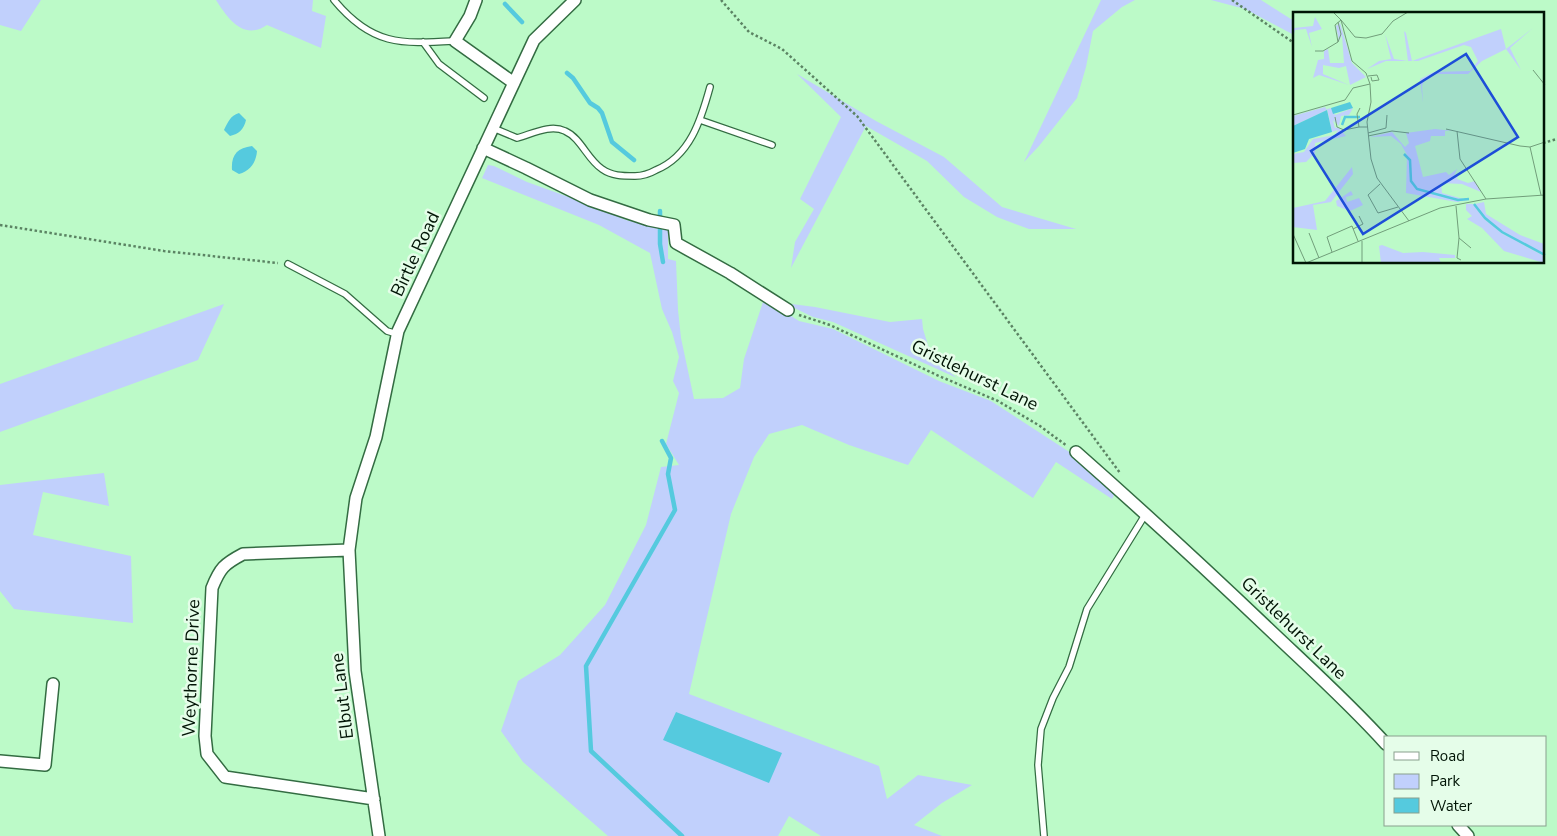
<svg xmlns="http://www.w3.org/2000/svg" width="1557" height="836" font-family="'Nunito Sans',sans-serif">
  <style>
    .green { fill: #c1d0fc }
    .water { fill: #55cade }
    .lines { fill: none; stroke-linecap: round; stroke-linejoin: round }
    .stream { stroke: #55cade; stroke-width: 4.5 }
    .service-casing { stroke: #336c42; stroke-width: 8 }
    .minor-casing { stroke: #336c42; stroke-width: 14 }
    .path { stroke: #5b8363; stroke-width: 2.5; stroke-dasharray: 2.5 2.5; stroke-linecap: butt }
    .service { stroke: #fff; stroke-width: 5.5 }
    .minor { stroke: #fff; stroke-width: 11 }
    .labels { text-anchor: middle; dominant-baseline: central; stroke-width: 5; stroke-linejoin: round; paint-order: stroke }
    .street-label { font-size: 18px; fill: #001405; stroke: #e5fde9 }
    .inset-river { fill: none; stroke: #55cade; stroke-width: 2.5 }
    .inset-road { fill: none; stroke: #719e7a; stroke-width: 1 }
    .view { fill: #1d4ed8; fill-opacity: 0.15; stroke: #1d4ed8; stroke-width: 2.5 }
    .inset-edge { fill: none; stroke: #001405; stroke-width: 2.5 }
  </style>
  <rect width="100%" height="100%" fill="#bcfac8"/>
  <path class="green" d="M0,0H41L21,31L0,25Z
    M216,0H313L312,11L326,16L321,48L267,25C244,41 228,19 216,0Z
    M1101,0H1135L1122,7L1093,31L1086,67L1077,98L1039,146L1024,162Z
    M1211,0H1261L1294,21V35L1245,9Z
    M797,74L876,121L944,157L1002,207L1076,229H1029L997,217L964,197L927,161L866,126L791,268L795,242L814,209L800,199L841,117Z
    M488,165L494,166L527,182L588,204L626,220L668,230V259L676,261L678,310L681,338L694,399L723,398L740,388L744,359L764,299L799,321L833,329L939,381L991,401L1074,455L1115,493L1112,499L1056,462L1033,498L931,430L908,465L849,445L802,425L769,434L754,457L731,514L689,694L879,766L887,799L918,775L972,785L942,803L914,825L942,836H821L789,816L778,836H608L523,762L501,731L518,681L560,655L605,605L646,525L661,467L679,465L666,444L679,393L673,381L679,357L672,332L662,309L650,253L599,225L482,178Z
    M784,303L815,307L890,322L922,319L923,329L932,358L957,378L833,322L813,317Z
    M224,304L198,360L0,432V384Z
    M104,473L109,506L43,492L33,535L131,556L133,623L14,609L0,591V485Z"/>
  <path class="water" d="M239,113L246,120C244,129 239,134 230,136L224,130C228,122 230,116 239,113Z
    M252,146L257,151C256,163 250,171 239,174L232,170C231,155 237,148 252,146Z
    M676,712L782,753L769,783L663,740Z"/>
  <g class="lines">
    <path class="stream" d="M505,4L522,22
      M567,73L573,78L590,103L598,108L602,113L612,142L634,160
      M660,211V244L663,262
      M662,441L671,458L668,474L675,510L586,666L591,751L682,836"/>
    <g class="service-casing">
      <path id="service" d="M334,0C372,46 401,44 455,41
        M423,42L439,64L484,98
        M700,120L772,145
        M493,128L517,138C532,134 550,124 565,131C581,138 587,159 602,169C612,176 622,176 635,176C643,176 649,174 656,170C690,156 701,120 710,87
        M288,264L345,294L387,331L397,334
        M1044,836L1038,765L1041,729L1053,698L1069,667L1087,609L1145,515"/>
    </g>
    <g class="minor-casing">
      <path id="minor" d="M476,0L470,16L455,41L514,83
        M483,148L526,168L590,200L649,220L674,225L676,243L730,273L788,310
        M1076,452C1143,511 1208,571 1272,632C1311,669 1350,704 1386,744
        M349,550L243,554C224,564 220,568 212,588L205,736L207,754L225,777L374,799
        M0,761L45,765L53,684
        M1458,825L1468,836
        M379,836L355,671L349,550L356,498L376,437L398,331L534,40L575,0"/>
    </g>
    <path class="path" d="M721,0L749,32L782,49L857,116L1120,473
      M1232,0L1294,43
      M1543,143L1557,139
      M0,225L164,251L278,263
      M799,315L830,325L939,376L998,401L1040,426L1067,446"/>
    <use href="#service" class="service"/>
    <use href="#minor" class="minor"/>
  </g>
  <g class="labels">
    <g class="street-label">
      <text transform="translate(415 254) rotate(-65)">Birtle Road</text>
      <text transform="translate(975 375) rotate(26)">Gristlehurst Lane</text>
      <text transform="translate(1294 628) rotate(44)">Gristlehurst Lane</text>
      <text transform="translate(191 668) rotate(-88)">Weythorne Drive</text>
      <text transform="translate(342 696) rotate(-97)">Elbut Lane</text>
    </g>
  </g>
  <g transform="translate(1293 12)">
    <rect width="251" height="251" fill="#bcfac8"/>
    <path d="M22,5L29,17L16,21L19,35L13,17L2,18L0,25L1,16L20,14ZM47,11L59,51L73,65L57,73L53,54L46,56L30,53V62L56,73L26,63L20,66L25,48L31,47V39L35,37L37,51H51L49,23L46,29L43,14ZM240,16L217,36L228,58L213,37L189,49L175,62H143L132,66L129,74L130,91L127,67L141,60L177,59L185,49L178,35L171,33L125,49H93L74,57L86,49L98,47L92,22L101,47L115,49L111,19L113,21L119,49L208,17L213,37ZM32,95L34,98L0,114V104ZM38,96L42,103L60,96L56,103L48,104L46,114L40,108L42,116L45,115L53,124L22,131V141L13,150L0,151V142L11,140L20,127L42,123L45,118L39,120L34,97ZM142,117L160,119H152V124H138L137,129L122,134L130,165L153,160L156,163L164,157L161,164L165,163L164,167L175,171L182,169L188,180L169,172L148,171L149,181L174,188L164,190L113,181L114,143L108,132L98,124L77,125L99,120L112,135L116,131L113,121ZM59,155L60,162L38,190L20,193L24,218L0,215V196L32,189ZM58,179L60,183L53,185L54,190L66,186L70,193L57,199L44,194L43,189ZM191,190L193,202L227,223L251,232V242L219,227L192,206L182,192ZM173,192H180L191,207L210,222L251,244V251L211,239L189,216L174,207L179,204L173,198ZM89,233L110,241L130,240L162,243V246H146L148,251H88L86,234Z" fill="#c1d0fc"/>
    <path d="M57,90L60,96L40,102L38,96ZM34,98L39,120L16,127L12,137L0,141V114Z" fill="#55cade"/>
    <path class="inset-river" d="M49,113L52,105H67M111,142L117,148L118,169L124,177L165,188L176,187M181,192L192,206L209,220L252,243"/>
    <path class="inset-road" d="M40,0L48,8L59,49L73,61L77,72L78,90L74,110L78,147L84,166L116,209M45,10L48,22L45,30M22,39H30L45,30L42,13L48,8L62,25L73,26L89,22L100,9L115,0M240,58L252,73M75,64L84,63L86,68L79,69L78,65M67,96L64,102L66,115H74M0,103L52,88L60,76L77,72M42,105L44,115L51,118L66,115M153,117L227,134L237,135L252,130M164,119L167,147L193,187M75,121L93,116L94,103M75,124L99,119L116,121M237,135L248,183M87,172L75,183L85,201L105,195M163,194L166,226L164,246L168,248M60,217L70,212L66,204M16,221L26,246M0,222L13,251M166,226L178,236M69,229V251M39,240L34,225L59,214L65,229M13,251L147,196L193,187L252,183"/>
    <path class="view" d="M173,42L225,125L70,222L18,139Z"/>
    <rect width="251" height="251" class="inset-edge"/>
  </g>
  <rect x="1384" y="736" width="162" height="90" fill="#e5fde9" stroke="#89a08e"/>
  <rect x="1394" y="752" width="25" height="8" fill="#ffffff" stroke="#89a08e"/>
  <text x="1430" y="761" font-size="15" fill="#001405">Road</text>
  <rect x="1394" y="774" width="25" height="15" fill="#c1d0fc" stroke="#89a08e"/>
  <text x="1430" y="786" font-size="15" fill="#001405">Park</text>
  <rect x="1394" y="798" width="25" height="15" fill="#55cade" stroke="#89a08e"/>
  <text x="1430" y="811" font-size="15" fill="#001405">Water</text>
</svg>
